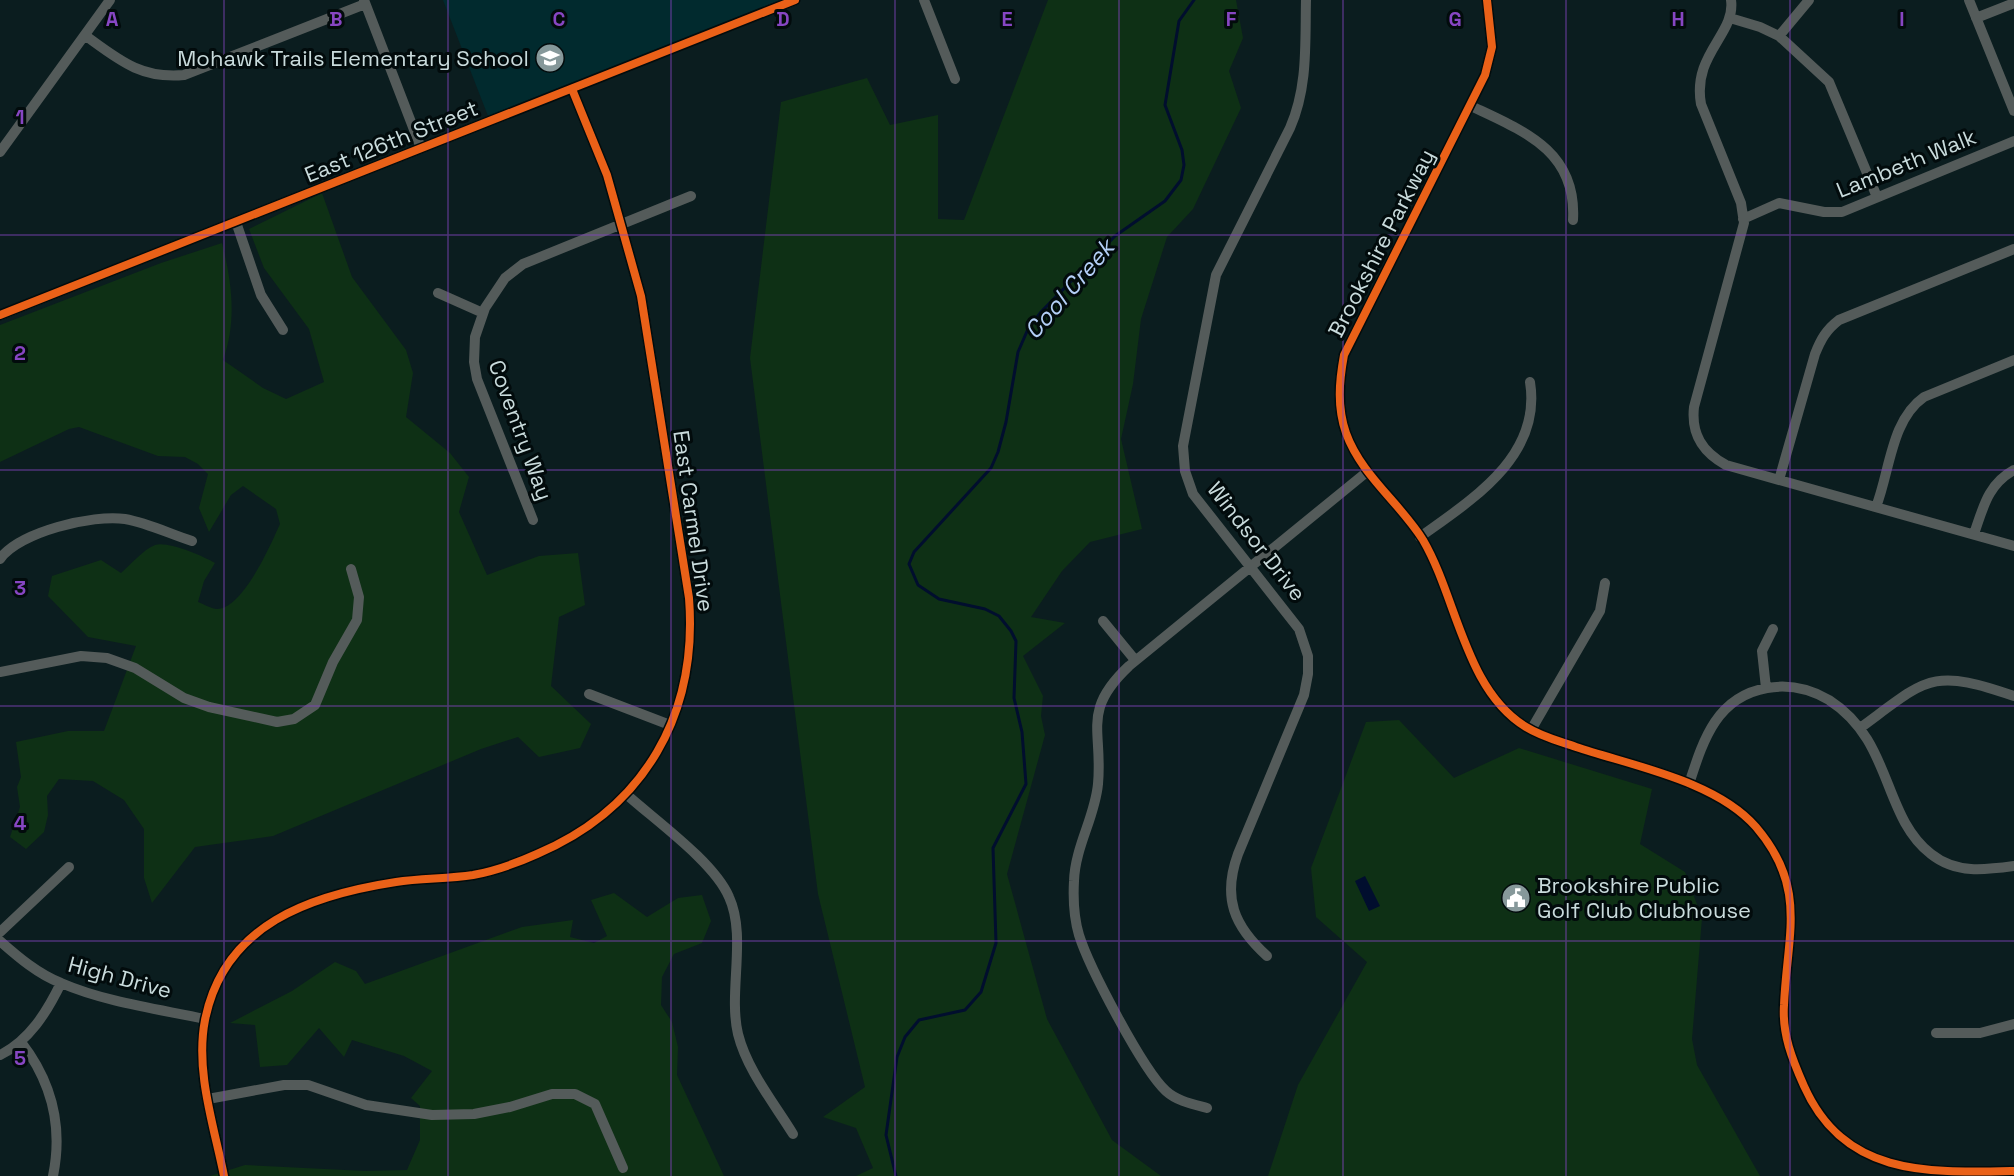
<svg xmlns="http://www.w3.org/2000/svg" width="2014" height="1176" font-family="'Space Grotesk',sans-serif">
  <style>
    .built { fill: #012a2e }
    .green { fill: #0e3015 }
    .water { fill: #010e2e }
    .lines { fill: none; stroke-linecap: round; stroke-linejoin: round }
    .stream { stroke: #010e2e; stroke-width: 3 }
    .minor { stroke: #545b5a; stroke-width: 10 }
    .cycleway-casing { stroke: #020b0c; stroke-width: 11 }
    .cycleway { stroke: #ea6118; stroke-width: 8 }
    .grid { fill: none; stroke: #8746c3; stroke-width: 1.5; stroke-opacity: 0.55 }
    .labels { text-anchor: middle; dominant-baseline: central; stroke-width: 6; stroke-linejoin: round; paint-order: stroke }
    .poi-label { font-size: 22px; fill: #c9dbdc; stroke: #020b0c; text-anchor: end }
    .street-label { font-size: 22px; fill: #c9dbdc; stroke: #020b0c }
    .water-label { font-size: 24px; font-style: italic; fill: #b4cff7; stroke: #020b0c }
    .grid-label { font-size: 20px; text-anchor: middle; font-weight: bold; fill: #8746c3; stroke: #020b0c; stroke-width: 6; stroke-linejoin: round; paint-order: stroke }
  </style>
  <rect width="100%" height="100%" fill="#0b1d1f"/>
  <path class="built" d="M443,0H780L488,116Z"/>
  <path class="green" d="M1048,0H1236L1243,38L1229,71L1241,108L1193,209L1167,237L1141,319L1133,384L1121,439L1142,529L1090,542L1062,571L1031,617L1065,623L1023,656L1043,696L1041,716L1045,735L1007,874L1047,1019L1112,1140L1161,1176H856L873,1168L856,1128L823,1117L865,1087L818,894L750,358L781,102L867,78L890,125L938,115V219L964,220Z
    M322,193L352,277L406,350L413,373L406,417L450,453L469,477L459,512L487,575L539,556L578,553L585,605L559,617L551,686L591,724L580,748L539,757L518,737L481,749L273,836L195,847L152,903L144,878V829L124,800L93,781L59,779L47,796L48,815L44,832L26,849L10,837L20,807L17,787L21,777L16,742L68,731H104L136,646L88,637L48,596L52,576L101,560L121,573C130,565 143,550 155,545C168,541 203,556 215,563L204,581L198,602C203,604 210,608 216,609C242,611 271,544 280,524L276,509L243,486L231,495L209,532L199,508L208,474L198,464L185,457L158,456L79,427L69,429L0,462V325L161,263L222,243C232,283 237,321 223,360L263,388L286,399L324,382L309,329L264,268L249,229Z
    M1399,720L1454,778L1519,748L1652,789L1640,844L1685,872L1702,918L1692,1039L1697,1065L1760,1176H1268L1298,1085L1367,962L1316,917L1311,868L1366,722Z
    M614,893L647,917L678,898L702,895L711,921L702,943L674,954L662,977L661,1005L672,1022L678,1047L677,1075L724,1176H210L245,1165L365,1171L407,1170L420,1140V1106L411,1098L432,1071L404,1056L352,1040L344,1057L319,1028L287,1065L260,1067L255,1025L230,1023L292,991L335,962L356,971L365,984L522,927L573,920L570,937L594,943L607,936L591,900Z"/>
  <path class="water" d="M1365,876L1380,906L1369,911L1355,881Z"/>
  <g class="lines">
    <path class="stream" d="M896,1176L886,1135L897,1057L905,1037L919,1020L965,1010L981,992L996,943L993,848L1026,784L1022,732L1014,698L1016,641L1011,631L999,616L985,609L939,599L918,585L909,564L914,552L991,468L998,452L1006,422L1018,352L1028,329L1041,312L1115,236L1165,201L1181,180L1184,165L1182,150L1165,105L1179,21L1194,0"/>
    <path class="minor" d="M364,0L421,148
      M924,0L955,79
      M1487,0L1492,47L1485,75L1344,355C1339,382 1337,407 1346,433C1361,475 1400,503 1423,540C1457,598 1465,690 1526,727C1542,737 1559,741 1576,747C1633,766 1716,781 1756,827C1808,888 1787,934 1784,1005C1782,1034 1792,1059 1804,1086C1844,1176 1926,1173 2014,1171
      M1731,0C1736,34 1692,54 1701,104L1741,203L1744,223L1694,407C1691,434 1702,452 1726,465L2014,546
      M1969,0L2014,111
      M1730,18L1760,27L1779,36L1829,82L1877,197
      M1976,18L2014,3
      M86,36C119,60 141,79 184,75L365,4
      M1779,36L1809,0
      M1471,106C1524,131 1577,151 1573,220
      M0,152L110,0
      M1743,219L1779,203L1824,212H1842L2014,141
      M236,222L261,295L283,330
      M438,293L483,313
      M0,315L795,0
      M1779,480L1815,354C1821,339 1826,330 1839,320L2014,249
      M1876,507C1890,471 1891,420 1924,397L2014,360
      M533,520L477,379L474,362L475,337L485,308L505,278L523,264L691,196
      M1974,534C1983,508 1988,484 2014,470
      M1420,537C1473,499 1542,456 1530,382
      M0,559C19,532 93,514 125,519C148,523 170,534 192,541
      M1103,621L1135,660
      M0,672L81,656L107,658L135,668L184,698L209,707L277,722L294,719L315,705L333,662L357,620L359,597L351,569
      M1766,688L1762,651L1773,629
      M589,694L670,725
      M1860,728C1927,679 1930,667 2014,696
      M1531,730L1600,611L1605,583
      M1689,784C1703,741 1716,697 1767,688C1789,684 1810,689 1829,700C1893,741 1882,816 1931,854C1956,874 1985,870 2014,866
      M626,794C656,821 714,862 729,897C747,936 728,992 738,1034C747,1070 774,1103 793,1134
      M0,932L69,867
      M0,941C18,957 38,974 61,983C105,1002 158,1009 205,1019
      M1267,956C1234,926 1222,898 1238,854L1304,695L1308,674V656L1299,629L1193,494L1185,471L1183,446L1216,275L1290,128C1308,87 1305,44 1306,0
      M1936,1033H1980L2014,1024
      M21,1042C52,1082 63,1127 53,1176
      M0,1055C29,1041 47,1012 61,983
      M208,1099L284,1085H308L366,1105L432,1115L474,1114L510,1107L552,1094H575L595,1104L623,1168
      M1207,1108C1192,1104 1177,1101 1166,1091C1143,1070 1089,967 1079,935C1074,918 1073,899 1074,881C1075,847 1095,817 1098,784C1103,730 1081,711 1129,666L1368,471
      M224,1176C214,1126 195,1071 205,1020C224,924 311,895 396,882C421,878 447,879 473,875C495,871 517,863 537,854C645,808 698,714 689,598L641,296L607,175L572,89"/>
    <g class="cycleway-casing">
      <path id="cycleway" d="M1487,0L1492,47L1485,75L1344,355C1339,382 1337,407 1346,433C1361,475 1400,503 1423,540C1457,598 1465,690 1526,727C1542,737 1559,741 1576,747C1633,766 1716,781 1756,827C1808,888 1787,934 1784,1005C1782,1034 1792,1059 1804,1086C1844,1176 1926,1173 2014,1171
        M0,315L795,0
        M224,1176C214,1126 195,1071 205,1020C224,924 311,895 396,882C421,878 447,879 473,875C495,871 517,863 537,854C645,808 698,714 689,598L641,296L607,175L572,89"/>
    </g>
    <use href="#cycleway" class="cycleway"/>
  </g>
  <path class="grid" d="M224,0V1176M448,0V1176M671,0V1176M895,0V1176M1119,0V1176M1343,0V1176M1566,0V1176M1790,0V1176M0,235H2014M0,470H2014M0,706H2014M0,941H2014"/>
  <defs>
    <g id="school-disc" transform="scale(1.5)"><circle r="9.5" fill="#86989a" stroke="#020b0c"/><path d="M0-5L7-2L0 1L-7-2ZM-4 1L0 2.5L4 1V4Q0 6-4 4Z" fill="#fff"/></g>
    <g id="civic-disc" transform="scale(1.5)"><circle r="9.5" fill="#86989a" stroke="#020b0c"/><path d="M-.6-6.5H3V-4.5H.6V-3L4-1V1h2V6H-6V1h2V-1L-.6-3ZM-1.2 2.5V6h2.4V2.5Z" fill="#fff"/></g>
  </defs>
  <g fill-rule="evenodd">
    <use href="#school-disc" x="550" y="58"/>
    <use href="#civic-disc" x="1516" y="898"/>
  </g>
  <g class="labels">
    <g class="poi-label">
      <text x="529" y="58">Mohawk Trails Elementary School</text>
      <text x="1537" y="885" text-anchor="start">Brookshire Public<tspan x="1537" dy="25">Golf Club Clubhouse</tspan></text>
    </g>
    <g class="street-label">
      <text transform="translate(391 141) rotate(-22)">East 126th Street</text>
      <text transform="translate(1906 163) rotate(-22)">Lambeth Walk</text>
      <text transform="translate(1381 243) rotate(-63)">Brookshire Parkway</text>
      <text transform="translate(521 430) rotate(70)">Coventry Way</text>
      <text transform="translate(694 521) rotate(82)">East Carmel Drive</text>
      <text transform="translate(1257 541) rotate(52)">Windsor Drive</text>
      <text transform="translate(120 977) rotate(15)">High Drive</text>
    </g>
    <g class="water-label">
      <text transform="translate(1069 289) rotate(-49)">Cool Creek</text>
    </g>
  </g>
  <g class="grid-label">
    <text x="112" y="26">A</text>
    <text x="336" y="26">B</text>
    <text x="559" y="26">C</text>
    <text x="783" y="26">D</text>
    <text x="1007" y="26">E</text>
    <text x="1231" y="26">F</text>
    <text x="1455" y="26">G</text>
    <text x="1678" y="26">H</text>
    <text x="1902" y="26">I</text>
    <text x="20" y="124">1</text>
    <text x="20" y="360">2</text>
    <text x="20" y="595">3</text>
    <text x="20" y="830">4</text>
    <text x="20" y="1065">5</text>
  </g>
</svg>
